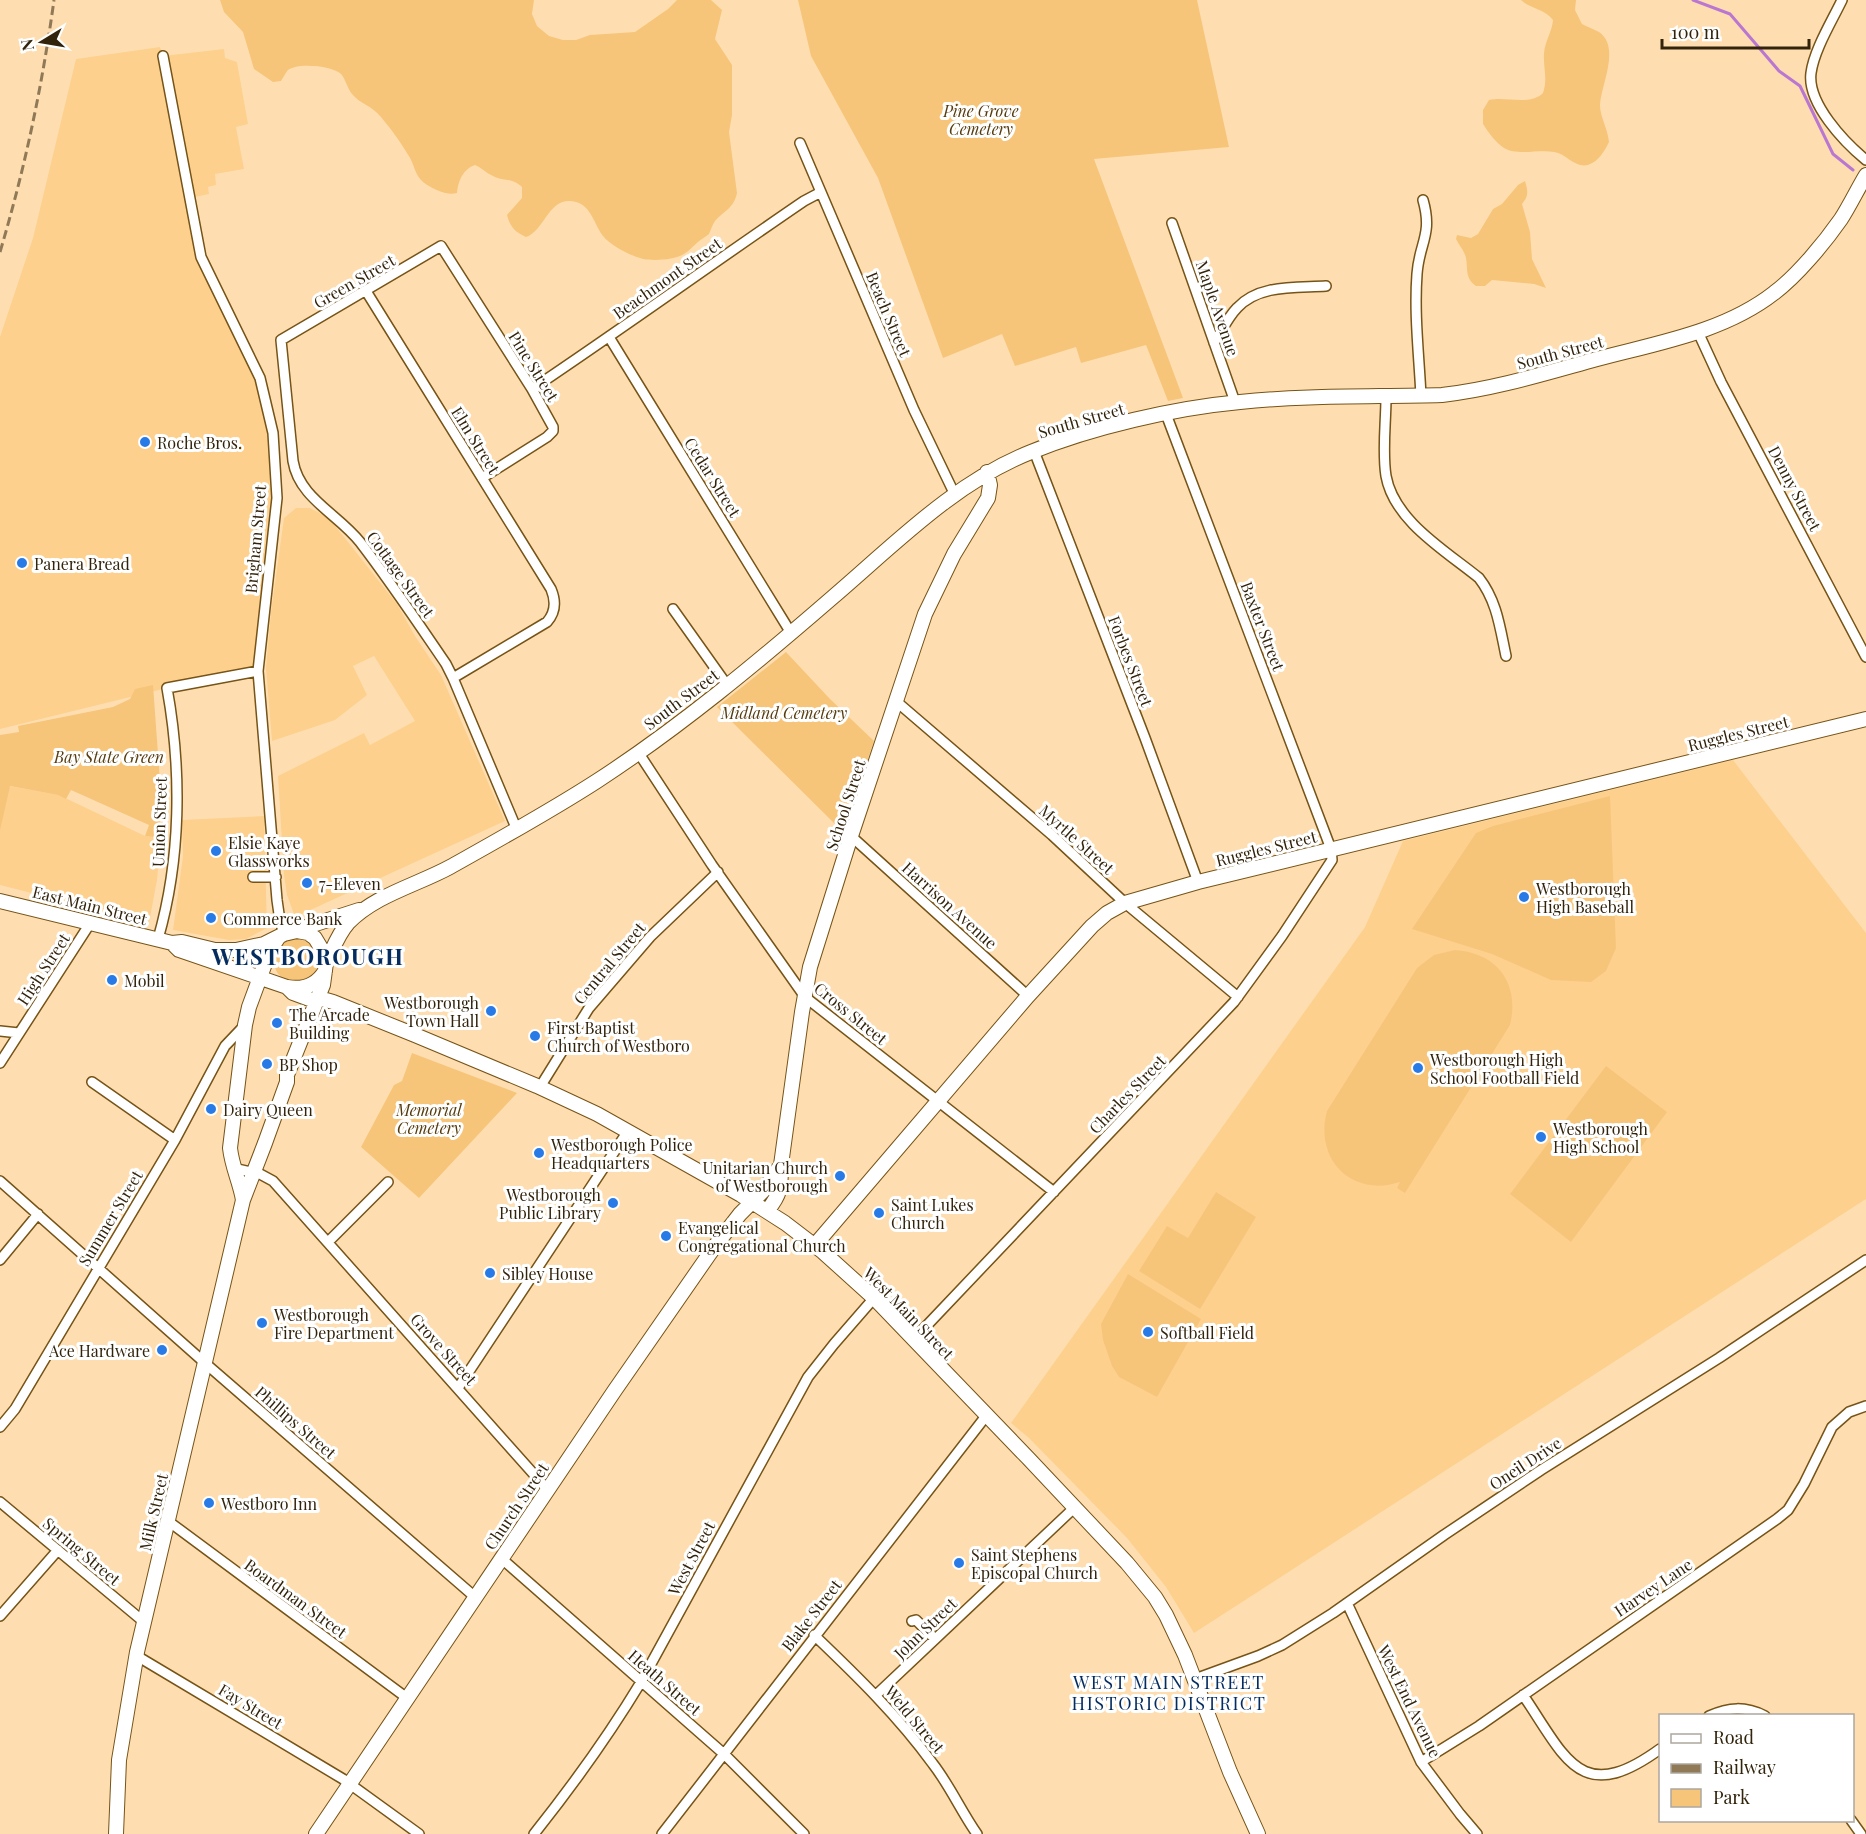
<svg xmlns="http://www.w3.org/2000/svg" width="1866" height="1834" font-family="'Playfair Display',serif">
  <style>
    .built { fill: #fdd08e }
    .green { fill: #f7c57a }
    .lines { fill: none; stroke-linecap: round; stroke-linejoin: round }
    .stream { stroke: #ba77d1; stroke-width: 3 }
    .street-casing { stroke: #765316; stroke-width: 12 }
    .secondary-casing { stroke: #765316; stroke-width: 16 }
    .street { stroke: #fff; stroke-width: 9 }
    .secondary { stroke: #fff; stroke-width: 14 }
    .rail { stroke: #907957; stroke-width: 3; stroke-dasharray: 9 4.5; stroke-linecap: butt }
    .poi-dot { fill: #287be6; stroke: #fff; stroke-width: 2 }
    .labels { text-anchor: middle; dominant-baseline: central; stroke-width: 6; stroke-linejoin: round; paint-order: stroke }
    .park-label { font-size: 16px; font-style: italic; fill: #553b0d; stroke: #fff }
    .street-label { font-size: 16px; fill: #32230b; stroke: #fff }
    .poi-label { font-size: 16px; fill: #32230b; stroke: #fff; text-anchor: start }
    .neighbourhood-label { font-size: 18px; letter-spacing: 1.5px; fill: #042c5f; stroke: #fff }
    .district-label { font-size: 22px; font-weight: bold; letter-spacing: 1.5px; fill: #042c5f; stroke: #fff }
  </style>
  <rect width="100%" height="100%" fill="#fedeb0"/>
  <path class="built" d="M160,47L163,56L224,49L225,58L237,62L248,124L236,127L244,169L215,174L216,185L208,187L209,194L190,198L201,257L260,378L273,433L277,498L258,671L167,688L0,729V337L33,238L76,59Z
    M296,508H310L329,518L397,604L415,636L441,675L505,821L295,917L287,895L284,875L278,776L364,733L370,745L415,721L374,656L353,666L367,695L335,720L272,741L266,668L271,612L284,518Z
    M1733,760L1866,933V1199L1194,1633L1166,1587L1127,1538L1029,1438L1011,1423L1365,927L1403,841Z
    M9,786L59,795L145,836L161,838L157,880L149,923L0,885V831Z
    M264,816L267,928L246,939L229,940L173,930L183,856L182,820Z"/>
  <path class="green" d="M220,0H534L532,14L537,26L549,36L563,40H576L590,35L635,32L668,9L677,0H711L722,10L715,39L732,65V115L729,132L737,193C734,208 724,211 715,221C712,225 711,230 709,234C706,237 701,239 698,242C693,246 689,251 684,254C674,260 654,261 643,259C631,256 611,246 603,236C593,223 591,202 570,201C548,200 544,231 526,237C515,232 510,227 507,215L522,198V187C511,177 504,182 493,176C486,173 482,168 475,165C463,169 458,181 457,193C447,196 432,189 423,182C415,175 415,167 410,158C402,144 391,129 381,117C371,105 360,104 352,94C347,88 346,80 341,74C333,66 298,62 288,70C286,72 283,78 281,81L273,82L254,69L243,32L224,12Z
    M798,0H1197L1229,147L1094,159L1183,398L1168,401L1146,345L1081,363L1076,347L1015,366L1002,334L943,358L878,178L811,56Z
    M1521,0H1576L1575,10L1582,24C1587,27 1594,29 1599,32C1621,47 1601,85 1600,105C1600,117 1608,129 1609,142C1604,152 1599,161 1588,165C1574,168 1567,154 1554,152C1539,149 1517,156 1504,148C1496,143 1488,132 1483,124V110L1489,100C1506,96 1530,106 1543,93C1548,79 1543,67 1544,53C1545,41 1552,32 1553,20C1545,9 1530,9 1521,0Z
    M1525,181C1528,191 1529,196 1522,204L1530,232L1532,259L1546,288L1534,284L1492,280L1485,286H1476C1465,278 1468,270 1466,258C1465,252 1459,245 1456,239L1457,235L1471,238L1478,234L1493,209L1502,204L1518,185Z
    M786,652L830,699L874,741L843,832L717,707Z
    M153,685L164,836L161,838L145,836L149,825L71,790L66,799L58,795L10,786L0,831V735L19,732L18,726L113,707L130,699L135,689Z
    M1610,796L1616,948L1606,971L1591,982L1551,980L1492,954L1412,929L1476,833L1493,826Z
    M274 961a22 22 0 1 1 44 0a22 22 0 1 1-44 0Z
    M1455,950C1498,953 1520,984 1510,1025L1405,1193L1397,1188L1400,1182C1351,1198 1314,1159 1327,1111L1417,968L1434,955Z
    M412,1053L517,1093L419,1198L361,1147L394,1085L402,1081Z
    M1606,1066L1667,1112L1571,1242L1510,1194Z
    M1216,1192L1256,1217L1200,1309L1139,1271L1167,1226L1188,1238Z
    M1128,1274L1201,1319L1157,1397L1119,1377L1112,1366L1103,1340L1101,1324Z"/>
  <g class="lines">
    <path class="stream" d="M1693,0L1730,14L1779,71L1800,86L1833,154L1853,170"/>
    <g class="street-casing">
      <path id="street" d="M1842,0C1832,21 1814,50 1811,73C1807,103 1844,142 1866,160
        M163,56L201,257L260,378L273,433L277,498L258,671L277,900L280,921L284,934
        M800,143L914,410L955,495
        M1172,223L1235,402
        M366,291L551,589C556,601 556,612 547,622L453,678
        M1698,332L1721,382L1866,657
        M609,337L791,633
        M1214,343C1221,332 1228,317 1237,308C1259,284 1296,288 1326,286
        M532,389C623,328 713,263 804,201L821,192
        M1421,396C1419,355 1414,314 1417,274C1419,243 1433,235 1423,200
        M1386,397C1386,423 1382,451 1386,476C1394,521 1446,551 1479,578C1497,601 1500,628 1506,656
        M1034,451L1145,738L1198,882
        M482,478L547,437L553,431V427L532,389L441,246L281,340L293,461C299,498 338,514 360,542C390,581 418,623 446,664L453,678L517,830
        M673,609L727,685
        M897,702L1052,835L1125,903L1238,997
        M638,752L712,865L805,997L1054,1192
        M851,836L1028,996
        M253,877H276
        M158,939C181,859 182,771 167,688L258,671
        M0,1031L19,1033
        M0,1063L91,922
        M92,1082L175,1140
        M540,1087L589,1008L650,937L718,872
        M233,1168L260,1174L273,1181L547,1489
        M0,1181L205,1363L475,1597
        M328,1242L388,1182
        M0,1260L38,1214
        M913,1340L1234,1002L1282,936L1332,860L1331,849L1166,414
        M458,1388L628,1131
        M0,1427L15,1409L175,1140L225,1046L245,1025
        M0,1502L144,1622
        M168,1521L407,1698
        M501,1558L724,1754L804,1834
        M1347,1603L1421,1762L1460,1814L1477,1834
        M0,1616L58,1550
        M912,1621L916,1620L935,1639
        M814,1635C857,1676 898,1716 933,1764C950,1786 961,1811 977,1834
        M137,1656L343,1779L419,1834
        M1195,1679L1258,1656L1282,1645L1333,1613L1444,1535L1541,1470L1719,1358L1866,1260
        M876,1695L1074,1508
        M1523,1695C1566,1758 1580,1807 1660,1749
        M1709,1716C1729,1707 1745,1706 1765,1716
        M1421,1762L1479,1726L1777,1519L1788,1510L1804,1484L1832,1427L1849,1412L1866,1406
        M1851,1820L1861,1834
        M534,1834C573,1785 609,1735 641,1682L808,1377L834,1344L874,1298
        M662,1834L986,1416"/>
    </g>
    <g class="secondary-casing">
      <path id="secondary" d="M0,901L172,943L182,942L215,950H236L264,944L284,934L297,931L308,933L315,938L324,953L326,963L323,985L287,1075V1082L265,1143L243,1200L137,1652L119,1760L116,1834
        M297,930L359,910
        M172,943L179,950L287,987C303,990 316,986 325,971
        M326,963C333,949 338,934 348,923C375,895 417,885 450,867C500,839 549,812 597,781C680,727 758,662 833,597C895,544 955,482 1031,452C1092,427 1175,408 1240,402C1305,395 1376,397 1442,395C1495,389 1546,373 1597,359C1657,343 1724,332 1774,293C1797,276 1825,242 1841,219C1850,205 1857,190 1866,175
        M287,987L293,993L312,1000L319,998L333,1002L415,1035L537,1086L597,1114L741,1195L785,1223L823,1252L874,1298L1028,1458L1127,1563L1155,1597L1166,1615L1185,1655L1230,1772L1258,1834
        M243,1200C240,1182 232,1167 230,1148L245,1025L249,1007L270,950L278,938
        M767,1211C781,1194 781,1187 781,1165L802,1012L810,967L851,836L925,614L954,554L988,498L990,485L987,472
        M815,1245L1028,996L1092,926L1107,913L1125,903L1198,882L1866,719
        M316,1834L615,1390L715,1246L740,1214L763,1191L781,1165"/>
    </g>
    <use href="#street" class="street"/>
    <use href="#secondary" class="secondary"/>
    <path class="rail" d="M0,252C25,168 42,87 54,0"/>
  </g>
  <g class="poi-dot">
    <circle cx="145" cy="442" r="6"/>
    <circle cx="22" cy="563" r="6"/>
    <circle cx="216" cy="851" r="6"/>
    <circle cx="307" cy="883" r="6"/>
    <circle cx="1524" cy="897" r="6"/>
    <circle cx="211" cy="918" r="6"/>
    <circle cx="112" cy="980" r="6"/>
    <circle cx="491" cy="1011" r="6"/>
    <circle cx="277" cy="1023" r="6"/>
    <circle cx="535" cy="1036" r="6"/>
    <circle cx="267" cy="1064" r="6"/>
    <circle cx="1418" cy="1068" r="6"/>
    <circle cx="211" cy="1109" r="6"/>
    <circle cx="1541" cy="1137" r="6"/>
    <circle cx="539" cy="1153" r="6"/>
    <circle cx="840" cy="1176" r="6"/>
    <circle cx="613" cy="1203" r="6"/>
    <circle cx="879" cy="1213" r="6"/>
    <circle cx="666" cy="1236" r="6"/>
    <circle cx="490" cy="1273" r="6"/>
    <circle cx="262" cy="1323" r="6"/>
    <circle cx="1148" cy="1332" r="6"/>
    <circle cx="162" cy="1350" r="6"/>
    <circle cx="209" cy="1503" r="6"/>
    <circle cx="959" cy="1563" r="6"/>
  </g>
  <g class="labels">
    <g class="park-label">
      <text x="981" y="110">Pine Grove<tspan x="981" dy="18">Cemetery</tspan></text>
      <text x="784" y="712">Midland Cemetery</text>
      <text x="109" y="756">Bay State Green</text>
      <text x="429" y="1109">Memorial<tspan x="429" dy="18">Cemetery</tspan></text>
    </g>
    <g class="street-label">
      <text transform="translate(667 278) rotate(-35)">Beachmont Street</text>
      <text transform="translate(354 281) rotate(-30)">Green Street</text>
      <text transform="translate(1218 308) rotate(71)">Maple Avenue</text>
      <text transform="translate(889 314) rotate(67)">Beach Street</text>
      <text transform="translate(1560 352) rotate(-15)">South Street</text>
      <text transform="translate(534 366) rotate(58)">Pine Street</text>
      <text transform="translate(1081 420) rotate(-16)">South Street</text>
      <text transform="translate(476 440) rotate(58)">Elm Street</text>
      <text transform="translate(713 477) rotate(58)">Cedar Street</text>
      <text transform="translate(1795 488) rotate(62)">Denny Street</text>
      <text transform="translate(255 539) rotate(-85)">Brigham Street</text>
      <text transform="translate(401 574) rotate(54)">Cottage Street</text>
      <text transform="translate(1263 626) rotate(69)">Baxter Street</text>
      <text transform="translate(1131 661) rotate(69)">Forbes Street</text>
      <text transform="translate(681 699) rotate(-37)">South Street</text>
      <text transform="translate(1738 733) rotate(-14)">Ruggles Street</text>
      <text transform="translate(845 805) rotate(-72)">School Street</text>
      <text transform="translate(159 822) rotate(-88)">Union Street</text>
      <text transform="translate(1077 839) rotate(42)">Myrtle Street</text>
      <text transform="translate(1266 848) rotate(-14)">Ruggles Street</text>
      <text transform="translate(90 905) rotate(14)">East Main Street</text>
      <text transform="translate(950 905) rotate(42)">Harrison Avenue</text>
      <text transform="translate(609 963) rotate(-50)">Central Street</text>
      <text transform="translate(43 969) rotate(-57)">High Street</text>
      <text transform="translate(851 1013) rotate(39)">Cross Street</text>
      <text transform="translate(1127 1094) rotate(-46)">Charles Street</text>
      <text transform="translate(110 1218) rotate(-59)">Summer Street</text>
      <text transform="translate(909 1313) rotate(46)">West Main Street</text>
      <text transform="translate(444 1349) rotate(48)">Grove Street</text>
      <text transform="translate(296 1422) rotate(41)">Phillips Street</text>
      <text transform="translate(1525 1463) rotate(-33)">Oneil Drive</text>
      <text transform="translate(516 1506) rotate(-56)">Church Street</text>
      <text transform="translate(153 1512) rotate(-77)">Milk Street</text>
      <text transform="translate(82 1551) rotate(40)">Spring Street</text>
      <text transform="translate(691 1558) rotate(-62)">West Street</text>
      <text transform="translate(1653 1587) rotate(-34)">Harvey Lane</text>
      <text transform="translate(296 1598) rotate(36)">Boardman Street</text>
      <text transform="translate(811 1615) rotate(-52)">Blake Street</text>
      <text transform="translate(925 1628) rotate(-44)">John Street</text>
      <text transform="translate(665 1682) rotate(41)">Heath Street</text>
      <text transform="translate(1410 1701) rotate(64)">West End Avenue</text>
      <text transform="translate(251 1706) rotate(31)">Fay Street</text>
      <text transform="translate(915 1719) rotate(50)">Weld Street</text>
    </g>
    <g class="poi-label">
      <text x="157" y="442">Roche Bros.</text>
      <text x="34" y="563">Panera Bread</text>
      <text x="228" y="842">Elsie Kaye<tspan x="228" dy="18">Glassworks</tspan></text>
      <text x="319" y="883">7-Eleven</text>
      <text x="1536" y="888">Westborough<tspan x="1536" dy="18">High Baseball</tspan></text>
      <text x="223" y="918">Commerce Bank</text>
      <text x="124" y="980">Mobil</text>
      <text x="479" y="1002" text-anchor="end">Westborough<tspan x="479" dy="18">Town Hall</tspan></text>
      <text x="289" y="1014">The Arcade<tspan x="289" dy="18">Building</tspan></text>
      <text x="547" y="1027">First Baptist<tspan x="547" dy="18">Church of Westboro</tspan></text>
      <text x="1430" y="1059">Westborough High<tspan x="1430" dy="18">School Football Field</tspan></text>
      <text x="279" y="1064">BP Shop</text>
      <text x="223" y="1109">Dairy Queen</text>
      <text x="1553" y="1128">Westborough<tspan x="1553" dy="18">High School</tspan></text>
      <text x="551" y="1144">Westborough Police<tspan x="551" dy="18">Headquarters</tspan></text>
      <text x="828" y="1167" text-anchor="end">Unitarian Church<tspan x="828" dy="18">of Westborough</tspan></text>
      <text x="601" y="1194" text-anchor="end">Westborough<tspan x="601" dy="18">Public Library</tspan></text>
      <text x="891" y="1204">Saint Lukes<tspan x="891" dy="18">Church</tspan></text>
      <text x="678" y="1227">Evangelical<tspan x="678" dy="18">Congregational Church</tspan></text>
      <text x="502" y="1273">Sibley House</text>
      <text x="274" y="1314">Westborough<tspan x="274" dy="18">Fire Department</tspan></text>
      <text x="1160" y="1332">Softball Field</text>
      <text x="150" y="1350" text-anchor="end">Ace Hardware</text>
      <text x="221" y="1503">Westboro Inn</text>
      <text x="971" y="1554">Saint Stephens<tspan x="971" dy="18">Episcopal Church</tspan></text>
    </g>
    <g class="neighbourhood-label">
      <text x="1169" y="1682">WEST MAIN STREET<tspan x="1169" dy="21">HISTORIC DISTRICT</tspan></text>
    </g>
    <g class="district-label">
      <text x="308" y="956">WESTBOROUGH</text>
    </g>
  </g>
  <rect x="1659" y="1714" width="195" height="108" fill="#ffffff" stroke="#ada79d" stroke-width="1.5"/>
  <rect x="1671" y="1734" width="30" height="9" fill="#ffffff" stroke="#ada79d" stroke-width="1.5"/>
  <text x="1713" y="1744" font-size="18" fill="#32230b">Road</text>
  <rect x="1671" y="1764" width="30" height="9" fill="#907957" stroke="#ada79d" stroke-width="1.5"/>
  <text x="1713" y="1774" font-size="18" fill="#32230b">Railway</text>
  <rect x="1671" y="1789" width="30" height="18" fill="#f7c57a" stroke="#ada79d" stroke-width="1.5"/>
  <text x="1713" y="1804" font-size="18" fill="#32230b">Park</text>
  <g transform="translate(42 42) rotate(259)" stroke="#ffffff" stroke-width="4.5" paint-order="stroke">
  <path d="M0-4.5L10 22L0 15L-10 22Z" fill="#32230b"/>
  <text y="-9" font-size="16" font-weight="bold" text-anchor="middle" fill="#32230b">N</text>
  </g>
  <path d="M1662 39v9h147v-9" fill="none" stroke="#32230b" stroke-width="3"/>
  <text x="1671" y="39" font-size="18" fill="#32230b" stroke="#ffffff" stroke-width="4.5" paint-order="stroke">100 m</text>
</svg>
